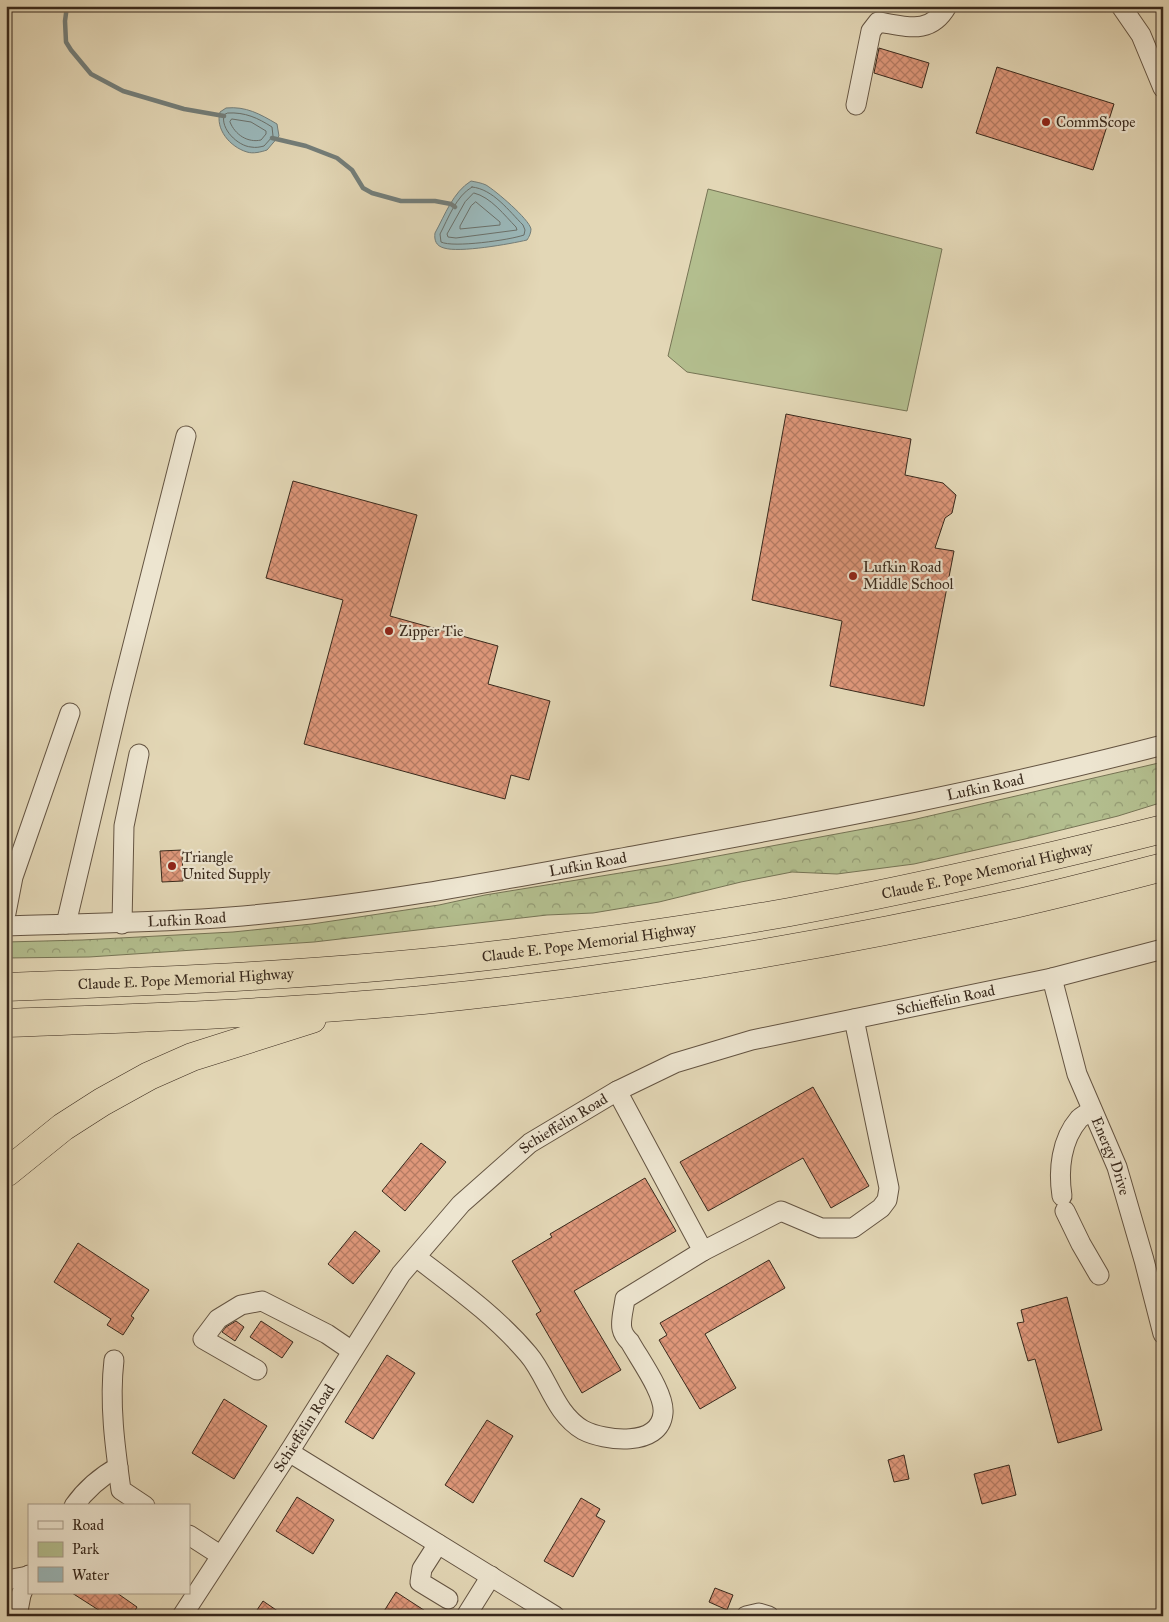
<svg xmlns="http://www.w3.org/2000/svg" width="1169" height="1622" font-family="'IM FELL Great Primer',serif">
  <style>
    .green { fill: #b3be8e; stroke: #767455 }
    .forest { fill: url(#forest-crowns); stroke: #767455 }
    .water { fill: #9ab7b9; stroke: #737e7a }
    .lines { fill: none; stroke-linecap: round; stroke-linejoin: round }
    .shore { stroke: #6a706a; stroke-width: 1 }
    .stream { stroke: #737e7a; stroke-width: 4.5 }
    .building { fill: url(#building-cross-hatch); stroke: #39291c }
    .minor-casing { stroke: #645442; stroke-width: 21 }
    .highway-casing { stroke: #39291c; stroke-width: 29 }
    .minor { stroke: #ede5d0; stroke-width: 19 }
    .highway { stroke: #e3d7b6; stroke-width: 28 }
    .poi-dot { fill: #8f2418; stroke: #ede5d0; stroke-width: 2 }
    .labels { text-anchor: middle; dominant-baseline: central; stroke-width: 4.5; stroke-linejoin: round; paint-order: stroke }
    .poi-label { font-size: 15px; fill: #39291c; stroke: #ede5d0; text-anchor: start }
    .street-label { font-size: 15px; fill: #39291c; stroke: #ede5d0 }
  </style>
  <defs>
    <pattern id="forest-crowns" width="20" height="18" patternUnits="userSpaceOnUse" patternTransform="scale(1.25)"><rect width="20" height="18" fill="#b3be8e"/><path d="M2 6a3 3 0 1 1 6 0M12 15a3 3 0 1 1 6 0" fill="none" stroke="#939a73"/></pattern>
    <pattern id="building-cross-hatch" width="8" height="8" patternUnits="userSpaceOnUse" patternTransform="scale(1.25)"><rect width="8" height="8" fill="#de977a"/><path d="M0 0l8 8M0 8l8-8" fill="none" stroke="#b57b63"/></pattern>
  </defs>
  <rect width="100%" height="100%" fill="#e3d7b6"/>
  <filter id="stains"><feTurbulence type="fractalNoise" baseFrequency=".004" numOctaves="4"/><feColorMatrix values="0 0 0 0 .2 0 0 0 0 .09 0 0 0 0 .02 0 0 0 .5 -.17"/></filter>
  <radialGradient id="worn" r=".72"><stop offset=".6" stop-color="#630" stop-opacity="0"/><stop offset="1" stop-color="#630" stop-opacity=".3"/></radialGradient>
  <path class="green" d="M708,189L942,249L907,411L687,372L668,356Z"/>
  <path class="forest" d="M1163,762V802L1118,816L1025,839L914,864L837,874L792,872L741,882L659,902L593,913L547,915L314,942L89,957L6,958V942L82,940L233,932L312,924L439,905L485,895L669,865L912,820Z"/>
  <path class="water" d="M226,108C246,106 260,114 277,124L279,136L267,150C261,152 253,154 247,152C230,147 215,129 220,112Z
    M471,181C476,182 482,183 486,185C496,191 529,219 531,229C531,233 529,237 527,240C510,244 459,253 444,248C436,246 434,240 435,233C445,215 453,192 471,181Z"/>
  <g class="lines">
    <path class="shore" d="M228,113C245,112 258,118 272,127L273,136L264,146C260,147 256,148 251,147C238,146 220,129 224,115Z
      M232,119L251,122L266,131V134L261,140C248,143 235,135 230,122Z
      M472,187C493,189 509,211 523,225L525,230L524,235C510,240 453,248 441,242L440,234C448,219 456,196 472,187Z
      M474,193C491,197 505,216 516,227L517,230L456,238L448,237L447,234L465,202Z
      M476,202L500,222V225L460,229V226L471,206Z"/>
    <path class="stream" d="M67,6L65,21L66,42L71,50L91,74L123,91L184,109L224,116
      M272,138L306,146L337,158L352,170L363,188L372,193L401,201H435L451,204L455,207"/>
  </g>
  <path class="building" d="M879,48L929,63L922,88L874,73Z
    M997,67L1114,104L1093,170L976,133Z
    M786,414L911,439L905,475L943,483L956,495L952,513L945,518L935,548L954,551L924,706L830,686L842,621L752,600Z
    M293,481L417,515L390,616L498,646L488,684L550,701L529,780L511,775L505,799L304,744L343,600L266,578Z
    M182,850L183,881L162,882L160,851Z
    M813,1087L869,1186L831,1208L803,1158L708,1211L680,1162Z
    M421,1143L446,1162L405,1211L382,1191Z
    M645,1178L676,1231L574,1291L621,1370L582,1393L536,1314L541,1311L512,1261L552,1237L550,1234Z
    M355,1231L380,1251L353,1284L328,1264Z
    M78,1243L149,1290L131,1316L134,1318L123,1335L107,1325L111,1319L54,1282Z
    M769,1260L785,1288L705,1334L736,1388L700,1409L659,1340L667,1335L660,1323Z
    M1067,1297L1102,1430L1058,1443L1035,1359L1028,1361L1017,1323L1024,1322L1021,1310Z
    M236,1321L244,1327L235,1341L222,1332L226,1327Z
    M261,1321L293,1342L282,1358L250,1337Z
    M387,1355L415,1373L373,1439L345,1422Z
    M224,1399L267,1426L234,1479L192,1453Z
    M487,1420L513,1436L473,1503L445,1485Z
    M904,1455L909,1479L894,1482L888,1460Z
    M1009,1465L1016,1495L982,1504L974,1474Z
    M297,1497L334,1520L313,1554L276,1531Z
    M581,1498L600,1509L596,1516L605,1521L573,1577L544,1561Z
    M715,1588L733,1595L727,1610L709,1602Z
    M396,1592L433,1616H381Z
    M72,1593H117L137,1607L132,1616H108Z
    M263,1601L285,1616H253Z"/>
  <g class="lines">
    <g class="minor-casing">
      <g id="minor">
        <path d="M1121,6L1141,35L1163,88"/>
        <path d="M856,105L871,31L878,22C906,26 930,36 947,6"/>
        <path d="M6,913L13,877L70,713"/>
        <path d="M66,924L120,696L186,436"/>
        <path d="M122,924L124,826L139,754"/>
        <path id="s1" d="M6,926C81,923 155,923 230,917C367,906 503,880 638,855C814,823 990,790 1163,745"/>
        <path id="s2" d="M1052,978L1077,1074L1117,1167L1144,1260L1163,1334"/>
        <path d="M1062,1196C1058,1170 1061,1140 1079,1119C1082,1116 1088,1113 1092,1110"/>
        <path d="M1065,1211L1081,1244L1099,1275"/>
        <path d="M703,1251L781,1211L821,1228H853L881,1208L887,1200L889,1188L854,1019"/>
        <path d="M416,1257C455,1287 496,1316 528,1354C548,1377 554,1413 583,1430C604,1441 660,1448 663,1413C665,1394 640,1360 630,1342C627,1339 623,1334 622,1329C620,1321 624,1308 625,1299L703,1251L617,1091"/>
        <path d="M114,1360C109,1403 115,1447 121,1490L145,1506"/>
        <path d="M257,1370L203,1339L218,1319L241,1305L262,1301L327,1334L352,1351"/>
        <path d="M289,1452L555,1616"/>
        <path d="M74,1506C86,1489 100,1477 118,1467"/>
        <path d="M189,1535L220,1555"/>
        <path d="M438,1544L422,1569L420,1582L448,1599"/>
        <path d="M6,1578L12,1579L28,1576"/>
        <path d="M17,1616L21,1595L29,1575"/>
        <path id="s3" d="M182,1616L289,1452L401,1274L461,1204L530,1143L617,1091L675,1063L752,1040L1052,978L1163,949"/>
        <path d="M466,1616L491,1576"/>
        <path d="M746,1616L759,1613L769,1616"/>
      </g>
    </g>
    <g class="highway-casing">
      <g id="highway">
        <path id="s4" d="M6,987C173,981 340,974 505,954C600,942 695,929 790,912C915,889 1039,860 1163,829"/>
        <path d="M6,1023C145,1018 284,1013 423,1000C622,980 819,947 1014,904C1064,893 1113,880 1163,867"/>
        <path d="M6,1173L63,1127L102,1102L149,1076L192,1057L312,1019"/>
      </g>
    </g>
    <use href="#minor" class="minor"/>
    <use href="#highway" class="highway"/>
  </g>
  <g class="poi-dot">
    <circle cx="1046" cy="122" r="5"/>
    <circle cx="853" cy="576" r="5"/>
    <circle cx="389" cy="631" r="5"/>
    <circle cx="172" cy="866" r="5"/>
  </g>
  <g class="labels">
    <g class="poi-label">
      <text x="1056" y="122">CommScope</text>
      <text x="863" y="567">Lufkin Road<tspan x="863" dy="17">Middle School</tspan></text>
      <text x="399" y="631">Zipper Tie</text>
      <text x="182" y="857">Triangle<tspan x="182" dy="17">United Supply</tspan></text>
    </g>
    <g class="street-label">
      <text stroke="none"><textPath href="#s1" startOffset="991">Lufkin Road</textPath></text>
      <text stroke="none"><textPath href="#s1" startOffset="586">Lufkin Road</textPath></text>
      <text stroke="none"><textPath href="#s4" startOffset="990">Claude E. Pope Memorial Highway</textPath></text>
      <text stroke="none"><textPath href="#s1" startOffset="181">Lufkin Road</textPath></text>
      <text stroke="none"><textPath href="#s4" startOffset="585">Claude E. Pope Memorial Highway</textPath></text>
      <text stroke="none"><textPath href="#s4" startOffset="180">Claude E. Pope Memorial Highway</textPath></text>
      <text stroke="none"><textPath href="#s3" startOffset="1034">Schieffelin Road</textPath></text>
      <text stroke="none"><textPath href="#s3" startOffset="629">Schieffelin Road</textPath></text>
      <text stroke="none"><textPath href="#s2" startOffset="188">Energy Drive</textPath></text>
      <text stroke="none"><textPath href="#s3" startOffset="224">Schieffelin Road</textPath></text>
    </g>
  </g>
  <rect width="1169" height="1622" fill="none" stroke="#e3d7b6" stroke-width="25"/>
  <rect x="8" y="8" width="1154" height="1607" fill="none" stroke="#39291c" stroke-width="2.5"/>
  <rect x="12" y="12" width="1144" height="1597" fill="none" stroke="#39291c"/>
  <rect x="28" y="1504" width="162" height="90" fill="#ede5d0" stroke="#a59a88"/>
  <rect x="38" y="1521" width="25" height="8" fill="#ede5d0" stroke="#a59a88"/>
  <text x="72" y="1530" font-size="15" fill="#39291c">Road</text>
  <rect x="38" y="1542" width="25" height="15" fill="#b3be8e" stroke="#a59a88"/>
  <text x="72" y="1554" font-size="15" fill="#39291c">Park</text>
  <rect x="38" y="1567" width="25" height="15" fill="#9ab7b9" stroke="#a59a88"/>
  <text x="72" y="1580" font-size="15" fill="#39291c">Water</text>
  <rect width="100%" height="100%" filter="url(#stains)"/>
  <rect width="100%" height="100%" fill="url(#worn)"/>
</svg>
